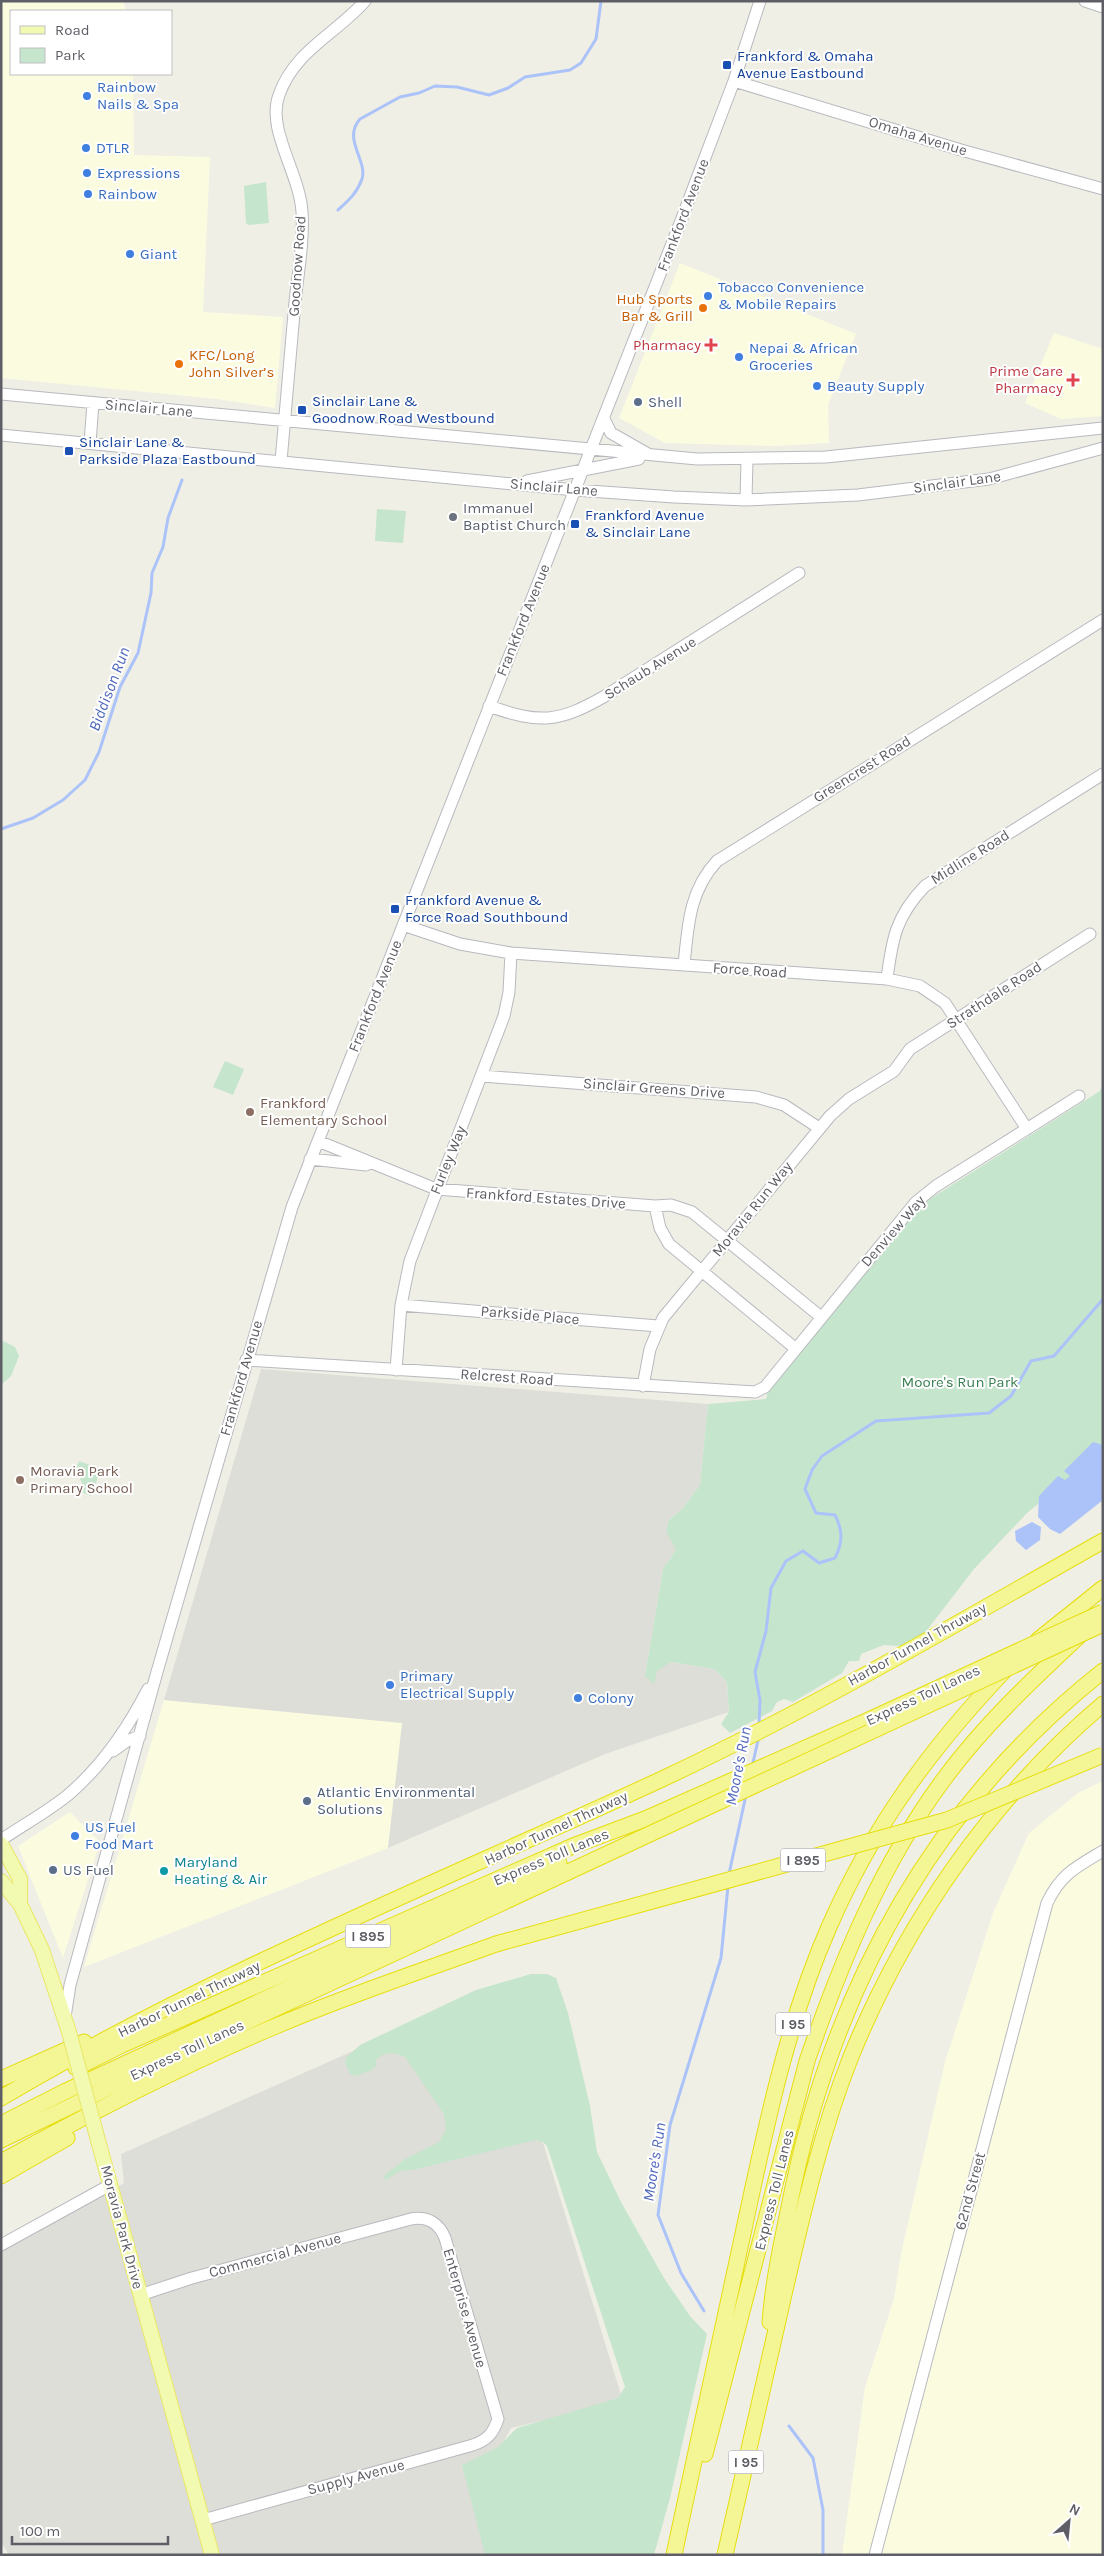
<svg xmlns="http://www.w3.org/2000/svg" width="1104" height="2556" font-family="Karla,sans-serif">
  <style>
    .commercial { fill: #fbfcdf }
    .industrial { fill: #deded8 }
    .green { fill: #c5e5cd }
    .water { fill: #acc3fa }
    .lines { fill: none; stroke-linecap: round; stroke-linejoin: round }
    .stream { stroke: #acc3fa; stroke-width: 3 }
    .minor-casing { stroke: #b8b9bf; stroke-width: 13 }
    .major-casing { stroke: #e9e766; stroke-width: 16 }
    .highway-casing { stroke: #e6de0f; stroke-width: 17 }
    .minor { stroke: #fff; stroke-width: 11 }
    .major { stroke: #f2fab1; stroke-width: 14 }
    .highway { stroke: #f4f696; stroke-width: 15 }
    .major-bridge-casing { stroke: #e9e766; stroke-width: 16; stroke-linecap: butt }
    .highway-bridge-casing { stroke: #e6de0f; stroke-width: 17; stroke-linecap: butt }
    .major-bridge { stroke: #f2fab1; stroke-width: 14 }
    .highway-bridge { stroke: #f4f696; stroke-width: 15 }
    .transit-dot { fill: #1a4fb4; stroke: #fff; stroke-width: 2 }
    .shop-dot { fill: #3f7fe0; stroke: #fff; stroke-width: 2 }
    .food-dot { fill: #e8710a; stroke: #fff; stroke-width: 2 }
    .health-dot { fill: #e0444e; stroke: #fff; stroke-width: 2 }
    .service-dot { fill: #5c6f8a; stroke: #fff; stroke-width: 2 }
    .worship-dot { fill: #6b7280; stroke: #fff; stroke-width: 2 }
    .education-dot { fill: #8d6e63; stroke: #fff; stroke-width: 2 }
    .culture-dot { fill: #0f9aa8; stroke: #fff; stroke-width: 2 }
    .labels { text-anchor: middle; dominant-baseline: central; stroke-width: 4; stroke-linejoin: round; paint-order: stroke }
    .shield { fill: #fff; stroke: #8e8f94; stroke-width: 1 }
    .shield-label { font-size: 14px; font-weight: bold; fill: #5e5f66 }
    .transit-label { font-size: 15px; fill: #164399; stroke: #fff; text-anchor: start }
    .shop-label { font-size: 15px; fill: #366cbe; stroke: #fff; text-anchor: start }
    .street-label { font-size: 15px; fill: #5e5f66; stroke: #fff }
    .food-label { font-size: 15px; fill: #c56008; stroke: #fff; text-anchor: end }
    .health-label { font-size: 15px; fill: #be3a42; stroke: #fff; text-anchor: end }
    .service-label { font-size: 15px; fill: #4e5e75; stroke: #fff; text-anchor: start }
    .worship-label { font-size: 15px; fill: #5b616d; stroke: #fff; text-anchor: start }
    .education-label { font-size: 15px; fill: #785e54; stroke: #fff; text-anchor: start }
    .park-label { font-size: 15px; fill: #3a8051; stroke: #fff }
    .culture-label { font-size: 15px; fill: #0d838f; stroke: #fff; text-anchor: start }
    .water-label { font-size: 16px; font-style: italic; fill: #4f67bc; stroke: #fff }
  </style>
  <rect width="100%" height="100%" fill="#efefe6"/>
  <path class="commercial" d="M1,1H123L126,11H11V74H133L134,155L210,157L203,312L283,317L275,408L217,399L1,378Z
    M680,263L856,334L828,405L829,443L775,446L665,443L619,418Z
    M1054,333L1103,349V416L1061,419L1025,403Z
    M164,1700L403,1723L388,1848L84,1967Z
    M1103,1781V2555H842L865,2387L894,2299L901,2254L945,2062L993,1913L1029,1833L1078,1793Z
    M70,1812L100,1842L63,1958L18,1846Z"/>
  <path class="industrial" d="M261,1369L708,1404L700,1485L683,1508L669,1520L676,1550L663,1569L645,1676L670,1662L714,1669L727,1682L729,1712L605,1754L388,1848L402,1723L164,1700Z
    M495,1988L623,2401L511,2428L500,2448L488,2555H9L1,2542V2251L124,2183L121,2154Z"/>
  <path class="green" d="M266,182L269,223L249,225L246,223L244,186Z
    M377,509L406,511L403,543L375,541Z
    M225,1061L244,1069L233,1095L213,1087Z
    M1103,1083V1452L1028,1512L974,1569L914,1647L884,1645L861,1654L859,1661H849L842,1673L793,1702L784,1699L777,1702L772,1711L730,1733L721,1724L729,1712L727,1682L714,1669L671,1662L657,1671L654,1684L645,1676L663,1569L676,1550L666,1531L669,1520L683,1508L700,1485L708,1404L766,1399L768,1390L915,1213L930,1199L1100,1091Z
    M1,1340L15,1347L19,1356L11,1376L1,1385Z
    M79,1461L101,1469L91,1496L81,1492L83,1486L76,1468Z
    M531,1974H547L556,1978L568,2013L590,2106L597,2152L621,2202L664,2278L690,2316L707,2334L670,2498L654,2555H485L462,2465L498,2447L517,2428L618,2398L625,2387L547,2146L543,2142L536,2140L413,2170L400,2171L386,2180L384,2179L385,2175L405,2159L439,2142L446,2130L444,2114L405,2057C394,2052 385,2051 376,2060V2066L372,2070L355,2076L350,2074L345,2063L346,2058L360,2045L476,1990Z"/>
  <path class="water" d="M1093,1442L1103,1445V1500L1060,1534L1050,1529L1038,1517L1039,1496L1058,1476L1065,1480L1070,1476L1064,1471Z
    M1032,1522L1041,1527L1040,1540L1026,1550L1016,1541L1015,1531Z"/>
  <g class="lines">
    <path class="stream" d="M338,210C349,200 357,193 362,179C368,161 342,139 360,119L400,97L419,93L435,86L457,87L489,95L508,88L525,77L570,70L581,63L596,39L601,1
      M1,829L33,818L63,800L85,780L99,752L120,687L138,653L151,593L152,573L163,547L168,518L182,480
      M759,1725L760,1700L755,1672L766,1631L771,1588L786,1561L803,1551L819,1563L835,1558C843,1542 843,1531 835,1515L816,1513L805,1489L812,1470L822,1456L876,1421L989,1413L1011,1396L1031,1361L1054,1356L1103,1299
      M752,1767L759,1736
      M729,1874L746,1795
      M704,2311L681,2273L658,2215L670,2125L721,1958L728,1886
      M789,2426L813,2458L823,2510V2555"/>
    <g class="minor-casing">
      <path id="minor" d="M1085,1L1103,7
        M734,81L961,150L1103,189
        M1,394L697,459L826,457L1103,428
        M604,419L611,433L648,454
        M1,435L575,490L674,497L746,500L858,495L989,479L1103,448
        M90,443L93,403
        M281,461C286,408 290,355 295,302C298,273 304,241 302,212C300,174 266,129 279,95C294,51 336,34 365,1
        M527,481L639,459
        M746,500L747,460
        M489,706C540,724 558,723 605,696L799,573
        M403,925L460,944L511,953L887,979L920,986L945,1003L1027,1129
        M684,965C688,926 689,891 717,861L1103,620
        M887,979C892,939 896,916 925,886L1103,774
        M482,1076L756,1097L784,1105L819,1128
        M318,1141L436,1189L655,1206L671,1205L692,1212L821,1317
        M310,1159L366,1165
        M655,1206L660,1228L669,1244L796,1349
        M401,1305L658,1326
        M246,1360L755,1392L765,1387L916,1202L936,1186L1079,1096
        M396,1370L401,1305L410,1261L504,1016L509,992L511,953
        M643,1386L650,1349L663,1318L830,1116L849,1099L894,1071L910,1049L1090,934
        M113,1751L127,1741L140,1736
        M1,1840C23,1825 47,1812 68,1795C102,1766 128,1728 148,1689
        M65,2017L70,1985L157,1672L292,1207L679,226L734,81L760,1
        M1,2245L110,2185
        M140,2295L192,2278L411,2219C427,2216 439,2223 445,2238L498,2419C493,2434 487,2440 473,2445L203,2520
        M875,2555L1047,1903C1061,1874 1076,1867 1103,1851"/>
    </g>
    <g class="major-casing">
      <path id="major" d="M1,1844L20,1879V1904
        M1,1881L20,1904L42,1950L69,2032
        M99,2144L212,2555"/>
    </g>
    <g class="highway-casing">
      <path id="highway" d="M1038,1640L1103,1588
        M76,2068L122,2045L573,1846L645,1819L871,1719
        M1,2079L84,2042
        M1,2098C210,1974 440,1882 660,1780C812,1709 957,1623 1103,1541
        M1,2124L64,2092L559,1863
        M1,2140L182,2052L639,1839
        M1,2162C90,2113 182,2065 276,2026C348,1995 422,1971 496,1944
        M1,2176L67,2138
        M770,2322C773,2283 781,2245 789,2207C831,1993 930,1808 1103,1671
        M705,2454L807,2061C841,1962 881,1864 944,1779C983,1726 1031,1681 1079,1636
        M674,2555C697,2446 721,2337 744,2229C766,2126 787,2023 829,1927C873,1826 931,1748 1006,1669
        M725,2555C744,2471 763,2387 782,2303C801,2221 819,2138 850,2059C905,1923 991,1799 1103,1704"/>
    </g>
    <use href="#minor" class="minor"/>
    <use href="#major" class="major"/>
    <use href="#highway" class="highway"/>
    <g class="major-bridge-casing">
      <path id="major-bridge" d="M69,2032L99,2144"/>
    </g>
    <g class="highway-bridge-casing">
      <path id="highway-bridge" d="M871,1719L1103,1612
        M639,1839L1103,1624
        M496,1944L947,1820L1103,1755"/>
    </g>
    <use href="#major-bridge" class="major-bridge"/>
    <use href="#highway-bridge" class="highway-bridge"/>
  </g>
  <g class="transit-dot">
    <rect x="722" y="60" width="10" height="10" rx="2.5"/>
    <rect x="297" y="405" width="10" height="10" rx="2.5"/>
    <rect x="64" y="446" width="10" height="10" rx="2.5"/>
    <rect x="570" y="519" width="10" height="10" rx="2.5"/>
    <rect x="390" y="904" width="10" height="10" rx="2.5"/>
  </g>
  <g class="shop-dot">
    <circle cx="87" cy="96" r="5"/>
    <circle cx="86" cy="148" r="5"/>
    <circle cx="87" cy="173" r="5"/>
    <circle cx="88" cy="194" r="5"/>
    <circle cx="130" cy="254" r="5"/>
    <circle cx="708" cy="296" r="5"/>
    <circle cx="739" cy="357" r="5"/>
    <circle cx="817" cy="386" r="5"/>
    <circle cx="390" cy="1685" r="5"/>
    <circle cx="578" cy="1698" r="5"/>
    <circle cx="75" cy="1836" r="5"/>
  </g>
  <g class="food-dot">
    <circle cx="703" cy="308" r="5"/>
    <circle cx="179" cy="364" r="5"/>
  </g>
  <g class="health-dot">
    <path d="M708.5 337.5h5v5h5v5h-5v5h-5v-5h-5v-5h5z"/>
    <path d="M1070.5 372.5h5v5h5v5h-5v5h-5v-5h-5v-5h5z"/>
  </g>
  <g class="service-dot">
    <circle cx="638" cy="402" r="5"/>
    <circle cx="307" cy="1801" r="5"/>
    <circle cx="53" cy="1870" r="5"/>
  </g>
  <circle class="worship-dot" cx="453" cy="517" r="5"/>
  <g class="education-dot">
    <circle cx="250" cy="1112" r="5"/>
    <circle cx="20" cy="1480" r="5"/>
  </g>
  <circle class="culture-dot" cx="164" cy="1871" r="5"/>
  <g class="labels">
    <g class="shield">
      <rect x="780.5" y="1848.5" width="45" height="23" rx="4"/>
      <rect x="345.5" y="1924.5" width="45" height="23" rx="4"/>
      <rect x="775.5" y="2012.5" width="35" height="23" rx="4"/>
      <rect x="728.5" y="2450.5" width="35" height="23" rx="4"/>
    </g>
    <g class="shield-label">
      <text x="803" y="1860">I 895</text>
      <text x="368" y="1936">I 895</text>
      <text x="793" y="2024">I 95</text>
      <text x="746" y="2462">I 95</text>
    </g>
    <g class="transit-label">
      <text x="737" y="56">Frankford &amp; Omaha<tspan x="737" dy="17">Avenue Eastbound</tspan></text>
      <text x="312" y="401">Sinclair Lane &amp;<tspan x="312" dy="17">Goodnow Road Westbound</tspan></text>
      <text x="79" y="442">Sinclair Lane &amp;<tspan x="79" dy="17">Parkside Plaza Eastbound</tspan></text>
      <text x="585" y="515">Frankford Avenue<tspan x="585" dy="17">&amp; Sinclair Lane</tspan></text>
      <text x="405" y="900">Frankford Avenue &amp;<tspan x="405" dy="17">Force Road Southbound</tspan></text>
    </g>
    <g class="shop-label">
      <text x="97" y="87">Rainbow<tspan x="97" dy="17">Nails &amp; Spa</tspan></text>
      <text x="96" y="148">DTLR</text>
      <text x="97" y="173">Expressions</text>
      <text x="98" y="194">Rainbow</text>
      <text x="140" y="254">Giant</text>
      <text x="718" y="287">Tobacco Convenience<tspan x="718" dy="17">&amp; Mobile Repairs</tspan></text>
      <text x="749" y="348">Nepai &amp; African<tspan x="749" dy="17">Groceries</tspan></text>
      <text x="827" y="386">Beauty Supply</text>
      <text x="400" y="1676">Primary<tspan x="400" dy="17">Electrical Supply</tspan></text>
      <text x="588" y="1698">Colony</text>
      <text x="85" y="1827">US Fuel<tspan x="85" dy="17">Food Mart</tspan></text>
    </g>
    <g class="street-label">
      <text transform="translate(918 136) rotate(17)">Omaha Avenue</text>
      <text transform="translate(683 215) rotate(-69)">Frankford Avenue</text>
      <text transform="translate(297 266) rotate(-86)">Goodnow Road</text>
      <text transform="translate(149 408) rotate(5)">Sinclair Lane</text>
      <text transform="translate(957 482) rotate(-8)">Sinclair Lane</text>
      <text transform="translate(554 487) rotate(5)">Sinclair Lane</text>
      <text transform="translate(523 620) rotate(-68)">Frankford Avenue</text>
      <text transform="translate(650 668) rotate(-32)">Schaub Avenue</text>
      <text transform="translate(862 769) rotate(-32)">Greencrest Road</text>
      <text transform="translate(970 857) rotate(-32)">Midline Road</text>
      <text transform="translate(750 970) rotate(4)">Force Road</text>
      <text transform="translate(994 995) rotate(-33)">Strathdale Road</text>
      <text transform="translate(375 996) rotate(-68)">Frankford Avenue</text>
      <text transform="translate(654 1088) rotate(4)">Sinclair Greens Drive</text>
      <text transform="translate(448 1160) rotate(-68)">Furley Way</text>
      <text transform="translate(546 1198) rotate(4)">Frankford Estates Drive</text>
      <text transform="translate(752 1209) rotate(-51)">Moravia Run Way</text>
      <text transform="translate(893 1231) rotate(-49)">Denview Way</text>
      <text transform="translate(530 1315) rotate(5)">Parkside Place</text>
      <text transform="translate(507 1377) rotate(4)">Relcrest Road</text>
      <text transform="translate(241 1378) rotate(-74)">Frankford Avenue</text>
      <text transform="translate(917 1644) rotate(-29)">Harbor Tunnel Thruway</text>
      <text transform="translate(923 1695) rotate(-25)">Express Toll Lanes</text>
      <text transform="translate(556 1828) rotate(-25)">Harbor Tunnel Thruway</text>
      <text transform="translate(551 1857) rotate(-23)">Express Toll Lanes</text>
      <text transform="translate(189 1999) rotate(-26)">Harbor Tunnel Thruway</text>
      <text transform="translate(187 2050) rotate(-25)">Express Toll Lanes</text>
      <text transform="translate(774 2190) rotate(-76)">Express Toll Lanes</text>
      <text transform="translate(970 2191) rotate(-75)">62nd Street</text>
      <text transform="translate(122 2227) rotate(75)">Moravia Park Drive</text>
      <text transform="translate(275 2255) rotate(-15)">Commercial Avenue</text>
      <text transform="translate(465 2308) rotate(74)">Enterprise Avenue</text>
      <text transform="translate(356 2477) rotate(-15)">Supply Avenue</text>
    </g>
    <g class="food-label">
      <text x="693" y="299">Hub Sports<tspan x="693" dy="17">Bar &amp; Grill</tspan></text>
      <text x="189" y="355" text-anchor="start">KFC/Long<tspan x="189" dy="17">John Silver’s</tspan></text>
    </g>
    <g class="health-label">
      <text x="701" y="345">Pharmacy</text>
      <text x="1063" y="371">Prime Care<tspan x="1063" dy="17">Pharmacy</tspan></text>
    </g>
    <g class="service-label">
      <text x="648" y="402">Shell</text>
      <text x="317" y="1792">Atlantic Environmental<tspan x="317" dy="17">Solutions</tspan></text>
      <text x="63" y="1870">US Fuel</text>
    </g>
    <g class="worship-label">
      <text x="463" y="508">Immanuel<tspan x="463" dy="17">Baptist Church</tspan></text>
    </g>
    <g class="education-label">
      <text x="260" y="1103">Frankford<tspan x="260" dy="17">Elementary School</tspan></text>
      <text x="30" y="1471">Moravia Park<tspan x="30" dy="17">Primary School</tspan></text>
    </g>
    <g class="park-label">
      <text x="960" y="1382">Moore's Run Park</text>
    </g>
    <g class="culture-label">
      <text x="174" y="1862">Maryland<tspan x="174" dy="17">Heating &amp; Air</tspan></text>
    </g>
    <g class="water-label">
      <text transform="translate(109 689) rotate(-69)">Biddison Run</text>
      <text transform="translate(738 1766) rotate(-79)">Moore's Run</text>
      <text transform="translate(654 2162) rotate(-81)">Moore's Run</text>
    </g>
  </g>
  <rect width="1104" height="2556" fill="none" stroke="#5e5f66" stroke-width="5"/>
  <rect x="10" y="10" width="162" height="65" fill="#ffffff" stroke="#bfbfc2"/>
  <rect x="20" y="26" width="25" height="8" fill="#f2fab1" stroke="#bfbfc2"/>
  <text x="55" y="35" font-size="15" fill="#5e5f66">Road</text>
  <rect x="20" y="48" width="25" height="15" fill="#c5e5cd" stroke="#bfbfc2"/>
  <text x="55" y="60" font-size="15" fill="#5e5f66">Park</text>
  <g transform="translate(1069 2521) rotate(27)" stroke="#ffffff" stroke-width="4" paint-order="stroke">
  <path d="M0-4L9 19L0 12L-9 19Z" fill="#5e5f66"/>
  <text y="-8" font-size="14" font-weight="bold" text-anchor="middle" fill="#5e5f66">N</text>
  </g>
  <path d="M12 2536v8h156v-8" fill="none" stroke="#5e5f66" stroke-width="2.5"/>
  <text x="20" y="2536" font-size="15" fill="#5e5f66" stroke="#ffffff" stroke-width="4" paint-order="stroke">100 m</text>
</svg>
